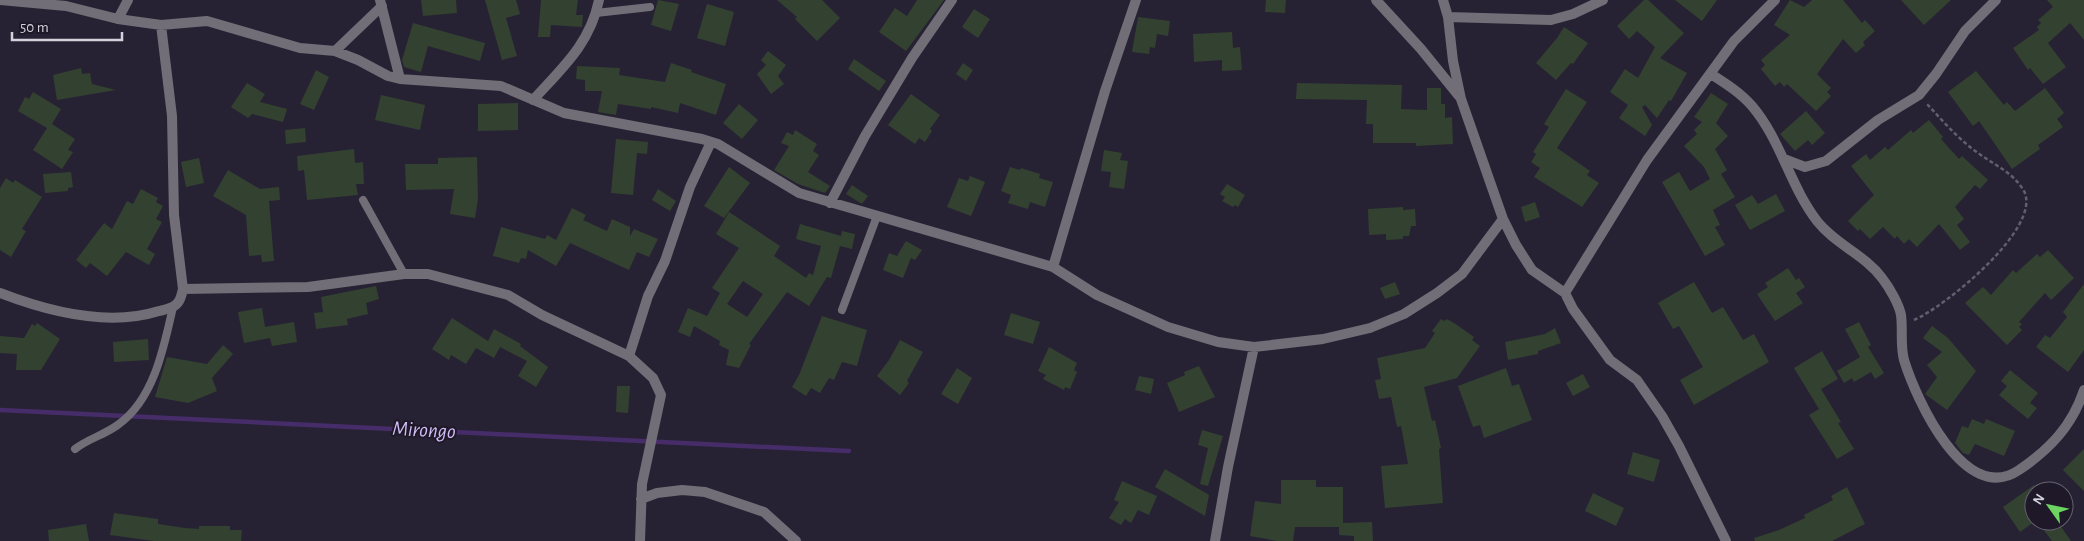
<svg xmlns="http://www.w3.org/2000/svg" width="2084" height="541" font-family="'Alegreya Sans',sans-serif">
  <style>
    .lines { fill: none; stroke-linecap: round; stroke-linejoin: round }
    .stream { stroke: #462d6a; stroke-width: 4.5 }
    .building { fill: #334131; fill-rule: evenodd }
    .path { stroke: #625e6c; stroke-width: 2.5; stroke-dasharray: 4 2.5; stroke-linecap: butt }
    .service { stroke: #716e77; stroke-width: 8 }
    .minor { stroke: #716e77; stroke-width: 10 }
    .labels { text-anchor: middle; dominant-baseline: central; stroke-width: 4; stroke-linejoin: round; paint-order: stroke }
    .water-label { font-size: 21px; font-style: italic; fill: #cfbcf5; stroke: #1e1828 }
  </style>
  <rect width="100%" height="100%" fill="#272233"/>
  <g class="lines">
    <path class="stream" d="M0,410L849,451"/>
  </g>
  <path class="building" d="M421,0H456L457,13L423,16Z
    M485,0H516L520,14L506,18L517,56L502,60Z
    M541,0H578L576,15H583L582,27L551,25L550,37H538Z
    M658,0L679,4L671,31L651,25Z
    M777,0H822L840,18L817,41L795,19L797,17Z
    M917,0H944L906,51L879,32L895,8L907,16Z
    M1266,0H1286L1285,13L1265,12Z
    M1644,0H1648L1684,33L1660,58L1687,73L1671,101L1669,100L1657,118L1645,105L1642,107L1652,125L1645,136L1619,118L1628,105L1610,92L1625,69L1638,78L1655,47L1637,31L1629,39L1617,26Z
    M1675,0H1717L1702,21Z
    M1790,0L1804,7L1812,0H1843L1862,23L1865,20L1875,31L1863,42L1865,45L1856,53L1843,39L1817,74L1831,88L1827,92L1831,96L1816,111L1787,84L1784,87L1780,82L1775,86L1761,69L1765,65L1761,60L1790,35L1774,25Z
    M1901,0H1951L1924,25Z
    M2047,0H2084V40L2070,23L2048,43L2066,67L2043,84L2030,68L2028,70L2013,48L2039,30L2037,27L2041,23L2038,20L2053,7Z
    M707,4L734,12L725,46L697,38Z
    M974,9L990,19L978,38L962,27Z
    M1138,17L1170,21L1168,36L1157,34L1155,48L1150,47L1149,54L1132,52Z
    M413,23L485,43L480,61L428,46L421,72L404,67L402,60Z
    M1564,27L1588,43L1573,64L1571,63L1556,80L1536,63L1557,38Z
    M1232,32L1233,48L1240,47L1242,70L1222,71V60L1194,62L1193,34Z
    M768,51L786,65L778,76L784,84L771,94L757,74L766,65L761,60Z
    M854,59L886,81L879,91L848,69Z
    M671,63L692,70L691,72L726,84L716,115L680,103L678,113L651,107V109L618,104L616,115L598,112L602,91H585V80L576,79L577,66L620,68L619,75L665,82Z
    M963,63L973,70L966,81L956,74Z
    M81,68L82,74L90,73L92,84L116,90L57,100L53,75Z
    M316,70L329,77L314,110L300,104Z
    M1976,71L2004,105L2007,102L2015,111L2045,88L2064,113L2057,119L2063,127L2038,145L2040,149L2012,169L1979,121L1973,126L1948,92Z
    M247,83L265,94L260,102L287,109L283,122L252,114L248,118L231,107Z
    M1297,83L1402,85L1401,109L1427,110V88H1441V104H1445V118L1452,117L1453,144L1416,146V143H1373V124H1366L1367,100L1296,99Z
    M1566,89L1587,102L1557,148L1590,171L1587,175L1599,183L1582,207L1534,177L1540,168L1531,162L1536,154L1533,152L1549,127L1544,124Z
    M33,92L61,109L52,124L75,139L68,150L73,152L62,169L33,150L47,128L18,111L25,97L29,99Z
    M1711,93L1728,104L1716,123L1728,136L1715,149L1727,170L1721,174L1735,197L1713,210L1720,225L1715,227L1725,245L1705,256L1662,182L1679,172L1690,191L1710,179L1704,167L1684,146L1697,134L1694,130L1702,122L1694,117Z
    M911,94L940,115L930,129L932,131L925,142L919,138L915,144L888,125Z
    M381,95L425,105L420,130L375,120Z
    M518,103V130L478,131V104Z
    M739,104L758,120L742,139L723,123Z
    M1806,111L1825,133L1812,145L1808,140L1795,151L1780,134Z
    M1929,120L1943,137L1941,139L1959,159L1962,156L1988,180L1980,189L1975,185L1955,207L1964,219L1957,225L1970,242L1960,250L1939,224L1917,247L1909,239L1904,244L1897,236L1895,239L1883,227L1870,239L1860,229L1858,231L1848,221L1874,195L1851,166L1866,154L1870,160L1885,147L1888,150L1911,130L1913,133Z
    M305,128L306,142L286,144L285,130Z
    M795,130L817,144L813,151L819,155L808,172L830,186L825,193L798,184L774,170L789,146L781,143L787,132L793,135Z
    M616,139L648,142L647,154L637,153L633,195L611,193Z
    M354,149L355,163L363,162L364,184H356L358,195L307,200L304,170L298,171L297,156Z
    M1104,150L1122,153L1120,160L1128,161L1124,189L1109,187L1111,172L1101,171Z
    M477,157L478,199L475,218L450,214L454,189L406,190L405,164H438V158Z
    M199,158L204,183L186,187L181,162Z
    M729,167L750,183L724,218L704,206Z
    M1010,167L1020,170L1021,168L1040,174L1039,178L1053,182L1045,207L1030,202L1028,209L1008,203L1011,195L1001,191Z
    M228,170L260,189L279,187L280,200L269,201L274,261L262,262L261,255L249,256L246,215L213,196Z
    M71,172L73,187L68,188V191L45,193L43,174Z
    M970,176L985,182L971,216L947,207L959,178L968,181Z
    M6,178L13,183L15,180L42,197L22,229L26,231L11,257L0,250V188Z
    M1227,184L1245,195L1238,207L1235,205L1233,207L1222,201L1225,197L1220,194Z
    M852,185L868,196L862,204L846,194Z
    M141,189L158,198L156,202L163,206L156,219L162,222L147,249L155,254L149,265L126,252L107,276L90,263L86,268L76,260L104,223L112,229L127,201L133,204Z
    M658,189L676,201L670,211L652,200Z
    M1776,194L1785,211L1750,230L1735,205L1752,195L1758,204Z
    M1535,202L1540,217L1525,222L1521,207Z
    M1403,207V210L1415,209L1416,226H1411L1409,236H1403V239L1386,240V234L1369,235L1368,209Z
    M572,208L586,215L583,220L607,231L612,219L630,227V236L634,229L658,239L649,257L637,252L629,270L570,243L556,266L528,250L526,259L521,258L519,263L493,256L501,227L545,239L547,235L556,240Z
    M729,212L780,246L774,256L806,278L809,273L813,275L821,246L796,239L800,224L841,236L842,231L855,234L852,249L840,246L831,278L827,277L809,306L787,292L749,344L751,345L739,368L726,365L729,350L719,345L720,341L694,326L690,337L678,332L688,308L707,316L720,293L712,288L739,248L716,234ZM743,281L763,294L747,317L727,304Z
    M906,241L922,250L915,260L911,258L903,278L883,270L889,253L897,256Z
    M2048,250L2074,278L2051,300L2045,293L2019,322L2022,324L2019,327L2022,330L2007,345L1965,303L1983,287L1991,295L2013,270L2016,273L2037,254L2040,257Z
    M1788,268L1796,280L1799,278L1805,287L1796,293L1803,303L1775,321L1757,294L1768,287L1765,283Z
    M1395,282L1400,294L1385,299L1380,288Z
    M1694,282L1712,313L1723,307L1743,340L1754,334L1769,362L1694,405L1680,380L1703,367L1679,326L1673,329L1658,303Z
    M2084,284V350L2068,372L2036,347L2045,335L2050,338L2067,317L2063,312Z
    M376,286L379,299L366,303L368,314L347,319L348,325L316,329L314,313L323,312L321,297Z
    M262,308L265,327L294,322L297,342L272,346L270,338L244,343L238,312Z
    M1011,313L1040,322L1033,344L1004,335Z
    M822,316L867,330L857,366L842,362L834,380L829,378L820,393L811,388L806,396L792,387L799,375Z
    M452,318L488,341L494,329L521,344L520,346L548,367L536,387L518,376L527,361L500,347L494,358L476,348L466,364L451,355L449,360L432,349Z
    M1441,319L1444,321L1447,319L1457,325L1474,337L1472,340L1480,346L1457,378L1424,387L1432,421L1435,420L1441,448L1439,449L1443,503L1385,508L1381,466L1408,464L1401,426L1397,427L1391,397L1379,399L1375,380L1381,379L1377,358L1425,348L1435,333L1432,331Z
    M1859,322L1871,345L1868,347L1884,373L1875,379L1871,372L1854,382L1852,378L1844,383L1837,371L1860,357L1845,329Z
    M37,323L60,339L41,370H16L17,354L0,353V336L24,338L32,324L35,326Z
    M1932,326L1948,338L1976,371L1947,410L1925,394L1937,377L1927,365L1942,352L1923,338Z
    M1555,328L1561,343L1538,351V354L1508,360L1505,342L1545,334Z
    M148,339L149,360L114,362L113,342Z
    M900,340L923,352L907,381L909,383L900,395L877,376L889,360Z
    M223,345L233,354L212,378L217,391L188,403L155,397L167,357L207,364Z
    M1049,347L1077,363L1074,370L1077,372L1070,389L1065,387L1064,390L1043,379L1046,375L1038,371Z
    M1822,351L1838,379L1821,389L1841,422L1838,423L1854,449L1837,459L1809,415L1819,409L1794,368Z
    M1199,366L1215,397L1179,412L1167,383L1185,375L1184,372Z
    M957,368L972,378L958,404L941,394Z
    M1506,368L1512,386L1519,384L1532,420L1484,438L1480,425L1473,427L1458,386Z
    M2010,370L2038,393L2030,403L2037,408L2028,419L1999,395L2007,386L2001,381Z
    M1583,374L1590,387L1573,396L1566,383Z
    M1139,376L1154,379L1151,394L1135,390Z
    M617,386H630L628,413L616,412Z
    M1972,419L1984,424L1986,419L2015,431L2004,456L1975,444L1969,455L1963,453L1955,443L1962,426L1968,428Z
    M1202,430L1223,436L1208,486L1200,484L1208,448L1198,445Z
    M2084,449V491L2063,470Z
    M1633,452L1660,460L1654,482L1627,474Z
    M1165,469L1209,495L1205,516L1155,487Z
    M1281,480H1316V487H1343V523L1372,522L1373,541H1354V536L1339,535V527H1295L1293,541H1277L1250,536L1255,501L1281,504Z
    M1122,481L1157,496L1149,515L1138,510L1131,523L1125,519L1121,525L1109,518L1119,502L1114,500Z
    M2034,485V522L2020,532L2003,507Z
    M1847,487L1865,524L1832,541H1755L1754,538L1779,530L1805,518L1804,515L1833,500L1831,496Z
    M1593,493L1624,508L1616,526L1585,511Z
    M114,513L158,519V524L185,528L199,529V526H230V530H242L241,541H154L110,535Z
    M2037,521H2057L2071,541H2052Z
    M86,524L89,541H49L48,530Z"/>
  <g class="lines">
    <path class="path" d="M1914,320C1943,308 2043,228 2024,191C2013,172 1994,165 1978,153C1958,139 1942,120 1926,103"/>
    <path class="service" d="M596,13L650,7
      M363,200L404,274
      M842,310L877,216
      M75,449C89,438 105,435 119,424C154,399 164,347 173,307"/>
    <path class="minor" d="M0,0L66,6L118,19L161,25L207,21L300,48L335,51L358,60L388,76L400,79L501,86L564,113L702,139L718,144L799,193L1053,267L1097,295L1168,327L1218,342L1254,347L1323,339L1370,328L1404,314L1437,293L1462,274L1503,219
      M380,0L400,79
      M1376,0L1421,49L1459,96
      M1443,0L1448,17L1453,61L1461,99L1503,219L1516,245L1532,270L1565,293L1573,309L1610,360L1637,380L1662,416L1679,446L1726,541
      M1448,17L1551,20L1573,14L1603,0
      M118,19L128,0
      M335,51L382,6
      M1711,74C1725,83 1741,93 1752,106C1781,140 1790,186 1817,221C1835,244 1865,255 1882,278C1889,287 1899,304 1901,315C1903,330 1900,345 1904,360C1916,399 1965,507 2019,470C2050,449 2072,426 2084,390
      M533,100C562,68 590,44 599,0
      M1784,159L1805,167L1826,161L1878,120L1919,95L1936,74L1965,31L1996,0
      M830,203L865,136L912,58L952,0
      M1053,267L1105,91L1136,0
      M183,289L308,287L404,274H428L508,295L542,315L629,356L653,378L661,395L642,484L640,541
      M0,293C49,312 108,327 159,311C167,309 175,308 179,301C181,298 182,293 183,289L174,215L172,116L161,25
      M1565,293L1647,160L1734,41L1775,0
      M629,356L648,296L665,261L690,187L711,142
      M641,499L657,493L682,490L705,492L764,512L796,541
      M1215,541L1228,467L1254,347"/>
  </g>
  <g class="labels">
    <g class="water-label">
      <text transform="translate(424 430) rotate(3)">Mirongo</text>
    </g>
  </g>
  <g transform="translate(2049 506) rotate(303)"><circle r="24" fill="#1e1828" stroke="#676270"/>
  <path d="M0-4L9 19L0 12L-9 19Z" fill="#6dd361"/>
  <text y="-8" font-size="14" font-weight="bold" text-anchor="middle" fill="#d4d1dc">N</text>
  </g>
  <path d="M12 32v8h110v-8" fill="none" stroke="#d4d1dc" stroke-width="2.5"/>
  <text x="20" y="32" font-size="15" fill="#d4d1dc" stroke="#1e1828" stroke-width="4" paint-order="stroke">50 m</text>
</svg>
